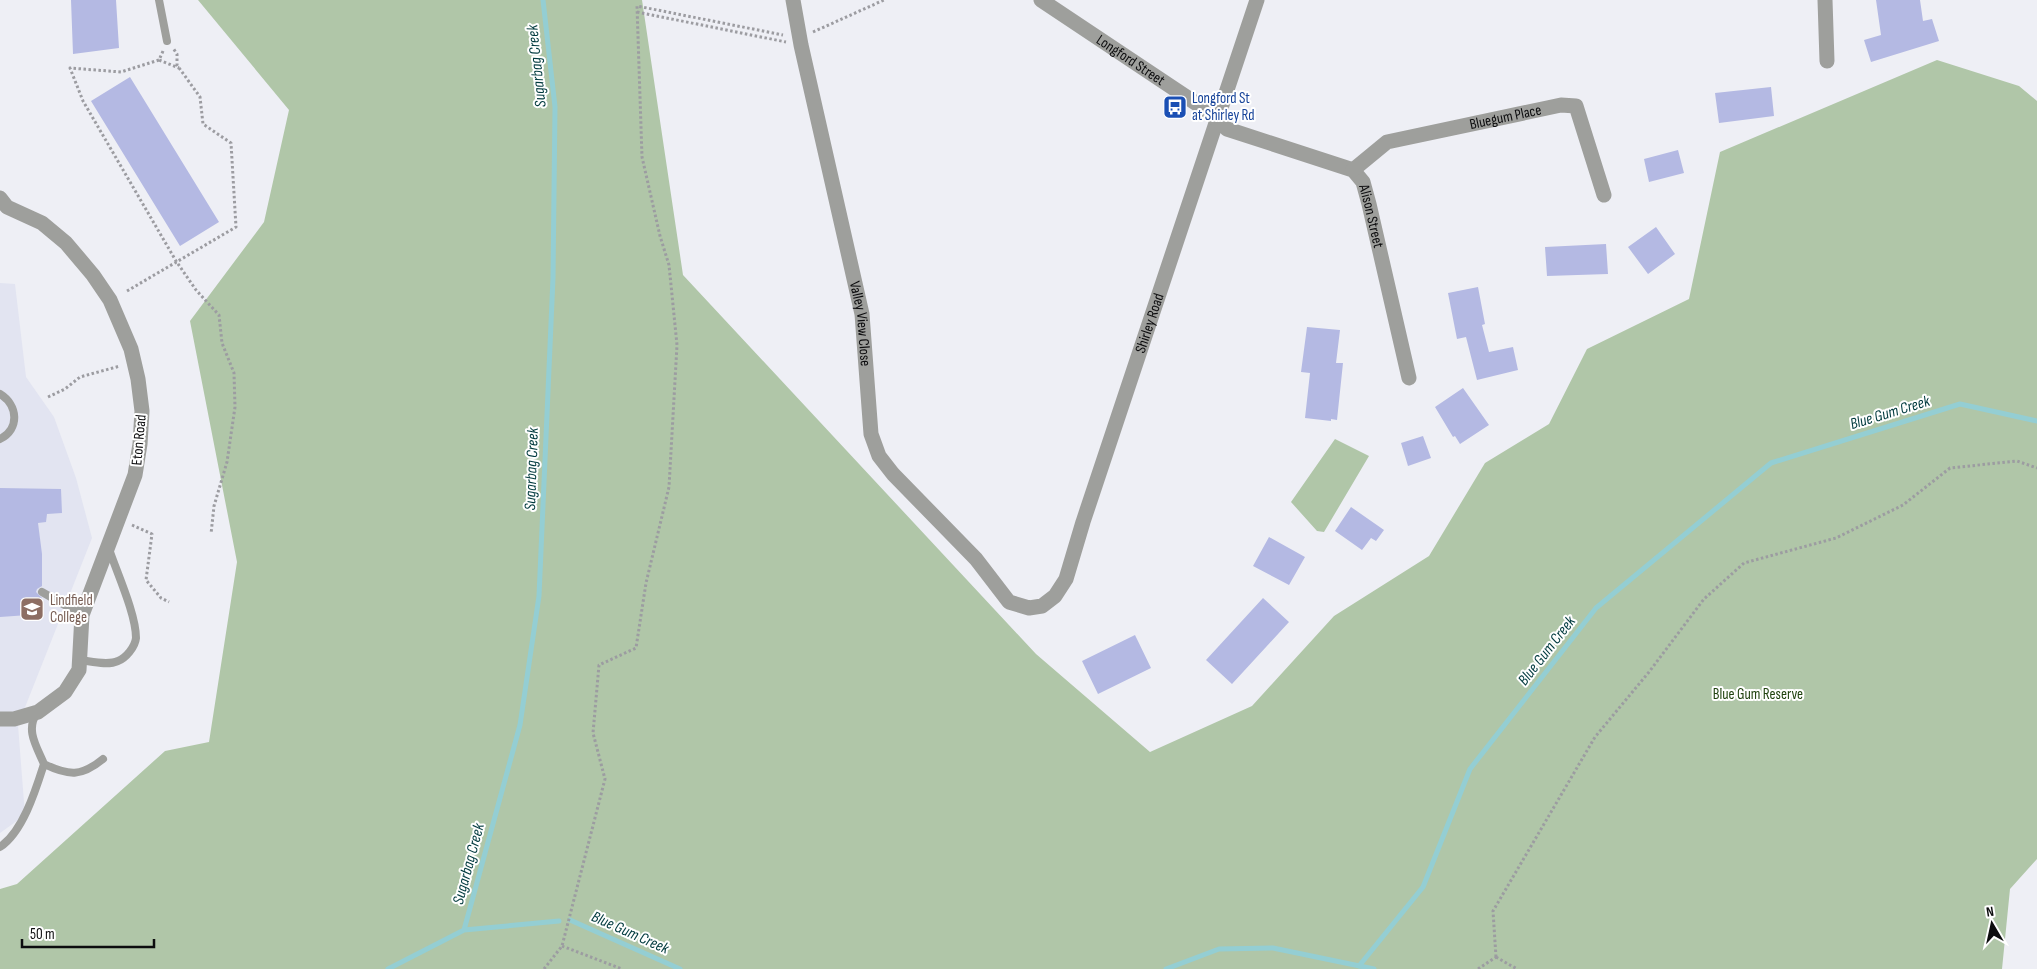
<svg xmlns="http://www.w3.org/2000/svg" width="2037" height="969" font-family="'Sofia Sans Condensed',sans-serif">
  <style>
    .built { fill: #e2e4f1 }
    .green { fill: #b0c6a8 }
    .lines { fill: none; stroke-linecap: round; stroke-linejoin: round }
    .stream { stroke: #94ced3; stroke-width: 5 }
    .building { fill: #b4b9e3 }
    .path { stroke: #9c9ca1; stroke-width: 3; stroke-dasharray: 2.5 2.5; stroke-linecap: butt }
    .lane { stroke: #9e9f9c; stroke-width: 8 }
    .street { stroke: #9e9f9c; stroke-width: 15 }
    .labels { text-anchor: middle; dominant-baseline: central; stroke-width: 4; stroke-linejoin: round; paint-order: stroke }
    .street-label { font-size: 15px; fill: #0c0c0e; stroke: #fff }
    .transit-label { font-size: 15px; fill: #164399; stroke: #fff; text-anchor: start }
    .education-label { font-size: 15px; fill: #785e54; stroke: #fff; text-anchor: start }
    .park-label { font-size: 15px; fill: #1f420e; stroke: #fff }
    .water-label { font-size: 16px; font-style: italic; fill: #003a3e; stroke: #fff }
  </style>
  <rect width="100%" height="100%" fill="#eeeff5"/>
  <path class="built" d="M0,283L15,284L26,377L54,417L76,478L92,538L18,725L25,815L0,833Z"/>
  <path class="green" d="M198,0H642L683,275L1036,654L1150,752L1252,706L1334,616L1429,556L1485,463L1549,424L1587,349L1689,299L1720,152L1937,60L2019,86L2037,101V859L2010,889L2002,969H0V889L17,884L165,751L209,742L237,562L190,321L264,222L289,110Z
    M1335,439L1369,456L1324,532L1317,531L1291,502Z"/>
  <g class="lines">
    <path class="stream" d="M570,920L680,969
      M464,930L520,725L539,596L553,278L555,107L543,0
      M1359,966L1423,887L1470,769L1596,608L1771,463L1960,404L2037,421
      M388,969L464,930L559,921
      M1166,969L1219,949L1273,948L1374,969"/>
  </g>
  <path class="building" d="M71,0H116L119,48L73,54Z
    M1876,0H1920L1923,21L1932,19L1939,41L1871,62L1864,40L1881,35Z
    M130,77L219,222L180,246L91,101Z
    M1771,87L1774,116L1719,123L1715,93Z
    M1678,150L1684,173L1649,182L1644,159Z
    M1656,227L1675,254L1648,274L1628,247Z
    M1606,244L1608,274L1547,276L1545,247Z
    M1478,287L1485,324L1482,325L1489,352L1513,347L1518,370L1477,380L1466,337L1457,339L1448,293Z
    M1307,327L1340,330L1336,363H1343L1337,420L1331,419V421L1305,418L1310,373L1301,372Z
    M1463,388L1489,425L1460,444L1455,436L1453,437L1435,407Z
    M1423,436L1431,458L1408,466L1401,443Z
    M0,488L61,489L62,513L47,514L46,522L38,523L42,554V586L37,589L36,592L42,598V614L0,617Z
    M1351,507L1384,530L1376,541L1371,538L1362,550L1335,531Z
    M1269,537L1305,557L1289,585L1253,566Z
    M1263,598L1289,622L1232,684L1206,660Z
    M1135,635L1151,668L1098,694L1082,661Z"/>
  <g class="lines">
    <path class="path" d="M637,12L786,42
      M813,32L884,0
      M163,51L159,60L179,68
      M159,60L121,72L70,68L83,101L176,261L196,290L219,315L222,343L234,373L235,407L227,462L214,506L211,534
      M127,291L236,227L231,143L203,124L200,97L177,65V54L173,48
      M48,397L65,389L80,377L120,366
      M132,525L152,534L146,580L161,598L169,602
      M562,946L622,969
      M1496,957L1493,911L1595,737L1649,672L1704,599L1744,563L1836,538L1903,505L1950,468L2017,461L2037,468
      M1496,957L1517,969
      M544,969L562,946L605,779L593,733L599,665L636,648L646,583L669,487L677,345L669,265L660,236L642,157L637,6L783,35
      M1478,969L1496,957"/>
    <path class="lane" d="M159,0L167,41
      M0,394C18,405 20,429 0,439
      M42,592L82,615
      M79,660C90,661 107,666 118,661C126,658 135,647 136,638C136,614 117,573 109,549
      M37,713C25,730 37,747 44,764C69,776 81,777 103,759
      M0,847C23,832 36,789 44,764"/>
    <g class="street">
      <path id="s1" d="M793,0L801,45L862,314L871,434L879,456L893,474L976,559L1009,602L1029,608L1042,606L1055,596L1066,579L1083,522L1257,0"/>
      <path id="s2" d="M1041,0L1209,112L1227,129L1353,170L1363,182L1369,204L1409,378"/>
      <path d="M1825,0L1827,61"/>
      <path id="s3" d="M1353,170L1387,142L1547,108L1561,105L1576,106L1604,195"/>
      <path d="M0,198L7,207L42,223L66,243L93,275L110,300L131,349L138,379L142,411L140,444L135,475L82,615L79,670L65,692L38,712L14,719H0"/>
    </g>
  </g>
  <defs>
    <g id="bus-square" transform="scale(1.25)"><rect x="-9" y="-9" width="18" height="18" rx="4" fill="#1a4fb4" stroke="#fff"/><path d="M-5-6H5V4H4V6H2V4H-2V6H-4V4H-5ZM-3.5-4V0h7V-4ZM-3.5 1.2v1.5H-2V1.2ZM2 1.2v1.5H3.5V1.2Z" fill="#fff"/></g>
    <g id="school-square" transform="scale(1.25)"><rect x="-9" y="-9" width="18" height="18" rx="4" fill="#8d6e63" stroke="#fff"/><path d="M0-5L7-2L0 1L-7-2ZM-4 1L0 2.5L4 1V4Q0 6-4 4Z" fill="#fff"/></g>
  </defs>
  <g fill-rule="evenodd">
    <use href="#bus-square" x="1175" y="107"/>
    <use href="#school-square" x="32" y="609"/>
  </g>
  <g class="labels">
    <g class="street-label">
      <text stroke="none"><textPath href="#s2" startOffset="108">Longford Street</textPath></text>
      <text stroke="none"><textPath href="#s3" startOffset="165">Bluegum Place</textPath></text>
      <text stroke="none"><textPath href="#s2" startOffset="410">Alison Street</textPath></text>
      <text stroke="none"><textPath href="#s1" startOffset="1001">Shirley Road</textPath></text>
      <text stroke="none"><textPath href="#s1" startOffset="331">Valley View Close</textPath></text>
      <text transform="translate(139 440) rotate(-85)">Eton Road</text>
    </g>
    <g class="transit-label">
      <text x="1192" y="98">Longford St<tspan x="1192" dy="17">at Shirley Rd</tspan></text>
    </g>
    <g class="education-label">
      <text x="50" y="600">Lindfield<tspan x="50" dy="17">College</tspan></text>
    </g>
    <g class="park-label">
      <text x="1758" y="694">Blue Gum Reserve</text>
    </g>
    <g class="water-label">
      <text transform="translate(537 66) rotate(-96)">Sugarbag Creek</text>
      <text transform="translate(1890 413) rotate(-17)">Blue Gum Creek</text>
      <text transform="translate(532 469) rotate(-88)">Sugarbag Creek</text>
      <text transform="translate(1547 651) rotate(-52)">Blue Gum Creek</text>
      <text transform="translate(469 864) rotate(-75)">Sugarbag Creek</text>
      <text transform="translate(630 933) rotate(24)">Blue Gum Creek</text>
    </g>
  </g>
  <g transform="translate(1992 924) rotate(351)" stroke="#ffffff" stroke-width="4" paint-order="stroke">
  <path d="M0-4L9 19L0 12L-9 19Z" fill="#0c0c0e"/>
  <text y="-8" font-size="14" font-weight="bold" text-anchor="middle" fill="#0c0c0e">N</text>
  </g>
  <path d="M22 939v8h132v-8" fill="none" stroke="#0c0c0e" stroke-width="2.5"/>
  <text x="30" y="939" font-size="15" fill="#0c0c0e" stroke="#ffffff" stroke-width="4" paint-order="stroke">50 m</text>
</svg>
